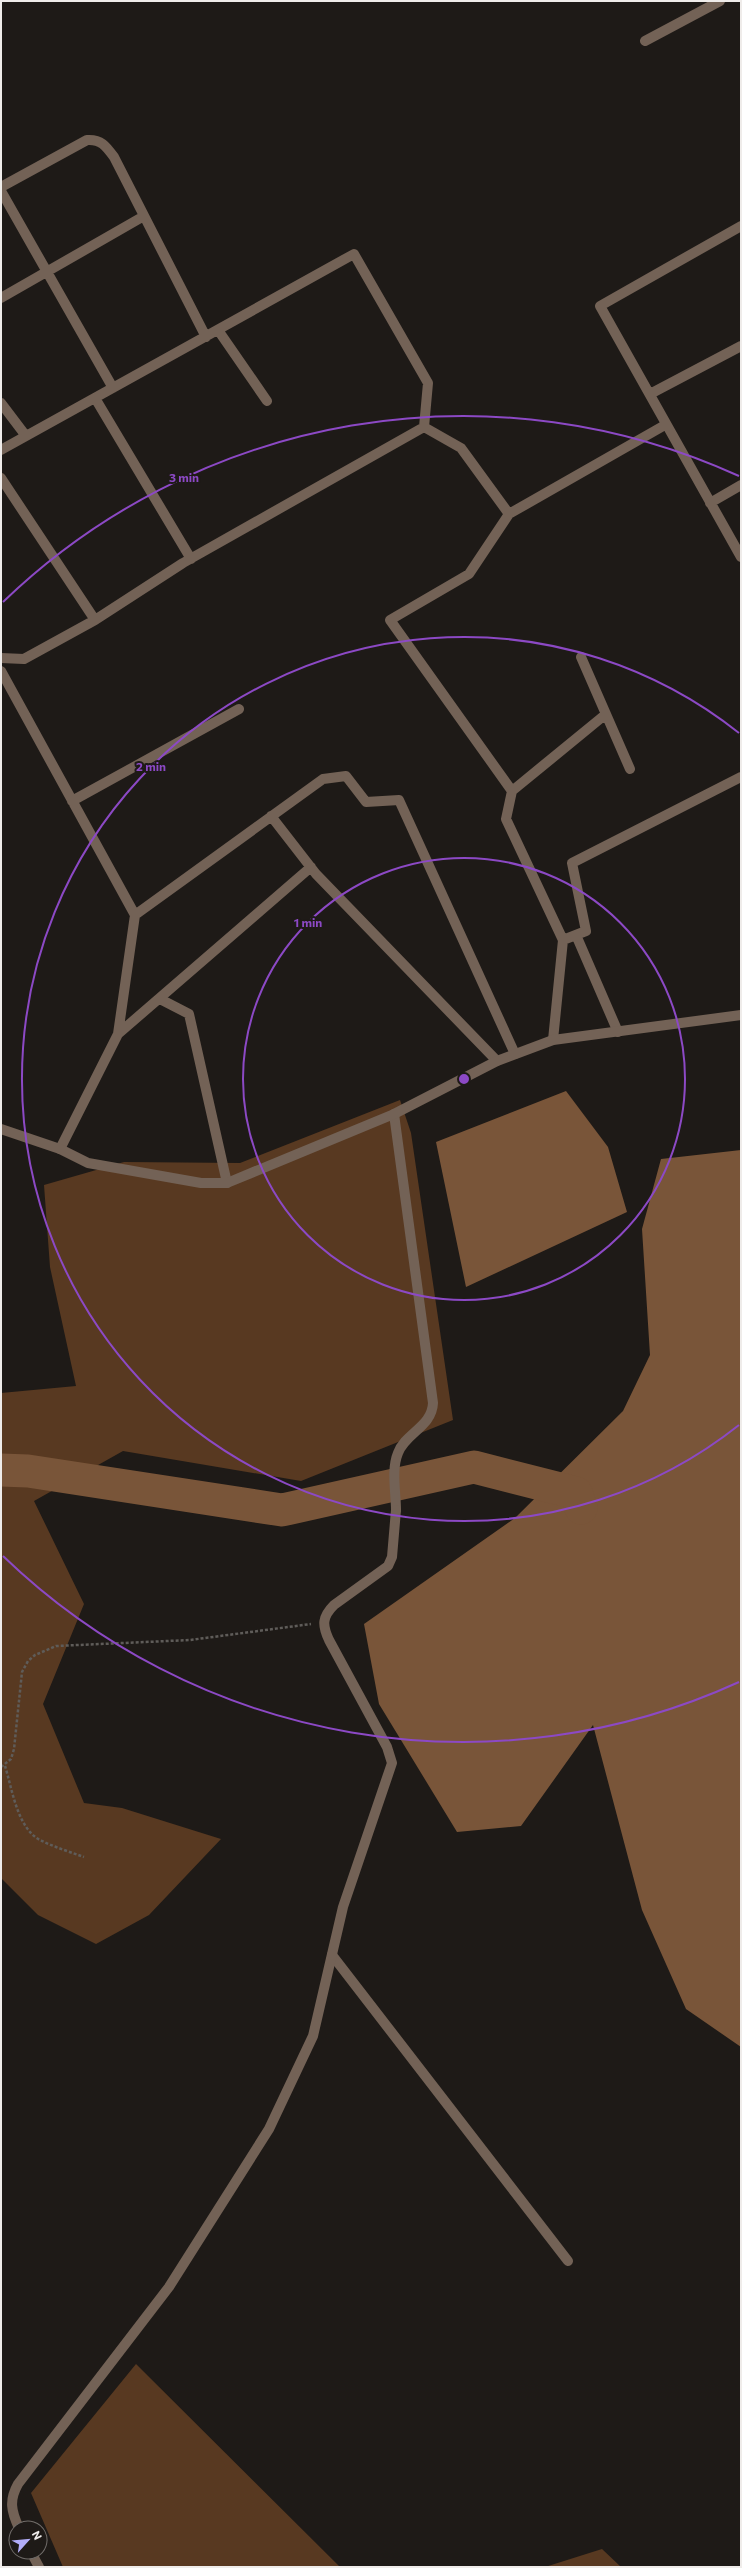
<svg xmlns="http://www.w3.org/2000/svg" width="742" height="2568" font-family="Commissioner,sans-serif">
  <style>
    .green { fill: #583921 }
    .water { fill: #795539 }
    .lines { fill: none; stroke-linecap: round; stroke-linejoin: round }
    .river { stroke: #795539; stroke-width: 33 }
    .path { stroke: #5f5c59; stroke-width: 2.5; stroke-dasharray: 3 2; stroke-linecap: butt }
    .service { stroke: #736256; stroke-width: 10 }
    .minor { stroke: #736256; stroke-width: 10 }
    .tertiary { stroke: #736256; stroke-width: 10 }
    .ring { fill: none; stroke: #8c49c5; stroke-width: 2 }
    .centre { fill: #8c49c5; stroke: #1e1a17; stroke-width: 2 }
    .ring-label { font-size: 12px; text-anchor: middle; font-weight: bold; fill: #8c49c5; stroke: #1e1a17; stroke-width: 4; stroke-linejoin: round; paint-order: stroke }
  </style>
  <rect width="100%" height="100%" fill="#1e1a17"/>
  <path class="green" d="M400,1100L411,1133L453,1420L301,1481L123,1451L34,1501L84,1604L43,1704L84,1803L122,1808L221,1839L149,1915L96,1944L38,1915L1,1878V1393L76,1386L50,1267L44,1185L124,1162L240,1163Z
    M136,2364L340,2567H63L31,2493Z
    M602,2549L621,2567H545Z"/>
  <path class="water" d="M566,1091L608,1147L627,1212L466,1287L436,1142Z
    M741,1150V2047L686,2009L642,1910L593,1725L521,1826L457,1832L379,1704L364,1624L515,1518L623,1411L650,1355L642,1229L661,1159Z"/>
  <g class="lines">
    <path class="river" d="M1,1470L28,1471L282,1510L474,1467L576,1493L581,1508"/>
    <path class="path" d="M5,1766C12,1788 17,1828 40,1840C54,1847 70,1852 84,1857
      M1,1767L11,1759L14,1749L22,1672L28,1661L35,1655L56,1646L190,1640L311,1624"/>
    <path class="service" d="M394,1114L433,1403C432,1427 405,1433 398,1453C391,1470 396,1492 396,1510
      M332,1955L568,2261"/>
    <path class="minor" d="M645,41L720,1
      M1,187L87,140C101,139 106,146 114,157L206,337
      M1,191L113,388
      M741,226L600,306L741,557
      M1,298L144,216
      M218,330L267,401
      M650,394L741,346
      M95,398L191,559
      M1,403L26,436
      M424,427L461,448L509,514
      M1,450L354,254L428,383L424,427
      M1,478L95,620
      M710,503L741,485
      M581,657L630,769
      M1,658L24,659L95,620L183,563L424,427
      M1,671L135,915L118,1034L60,1149
      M512,791L606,714
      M72,801L239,709
      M271,816L316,874L497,1061
      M135,915L323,779L346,776L366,802L399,800L515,1054
      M576,935L618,1032
      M563,940L586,931L572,863L741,777
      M160,999L189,1014L227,1183
      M118,1034L311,867
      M553,1040L563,940L506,819L512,791L390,620L469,574L509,514L665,425
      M19,2528C11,2511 9,2500 18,2484L169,2287L269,2129L313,2036L343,1907L392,1763L387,1747L329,1640C322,1625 322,1617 334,1605L388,1566L392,1557L396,1510
      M31,2552L39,2567"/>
    <path class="tertiary" d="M1,1129L60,1149L88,1163L201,1183H227L394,1114L497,1061L553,1040L741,1015"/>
  </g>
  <g class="ring">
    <circle cx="464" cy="1079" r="221"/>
    <path d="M739 1425A442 442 0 1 1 739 733"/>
    <path d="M739 1682A663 663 0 0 1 3 1556M3 602A663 663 0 0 1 739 476"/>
  </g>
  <circle cx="464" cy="1079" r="6" class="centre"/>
  <g class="ring-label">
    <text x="184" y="482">3 min</text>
    <text x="151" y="771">2 min</text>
    <text x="308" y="927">1 min</text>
  </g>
  <rect width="742" height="2568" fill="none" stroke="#efecea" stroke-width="4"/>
  <g transform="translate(28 2540) rotate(63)"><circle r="19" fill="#1e1a17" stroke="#726e6b"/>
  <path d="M0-3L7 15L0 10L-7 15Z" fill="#b2adf9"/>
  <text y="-6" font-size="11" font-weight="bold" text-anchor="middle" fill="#efecea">N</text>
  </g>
</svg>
